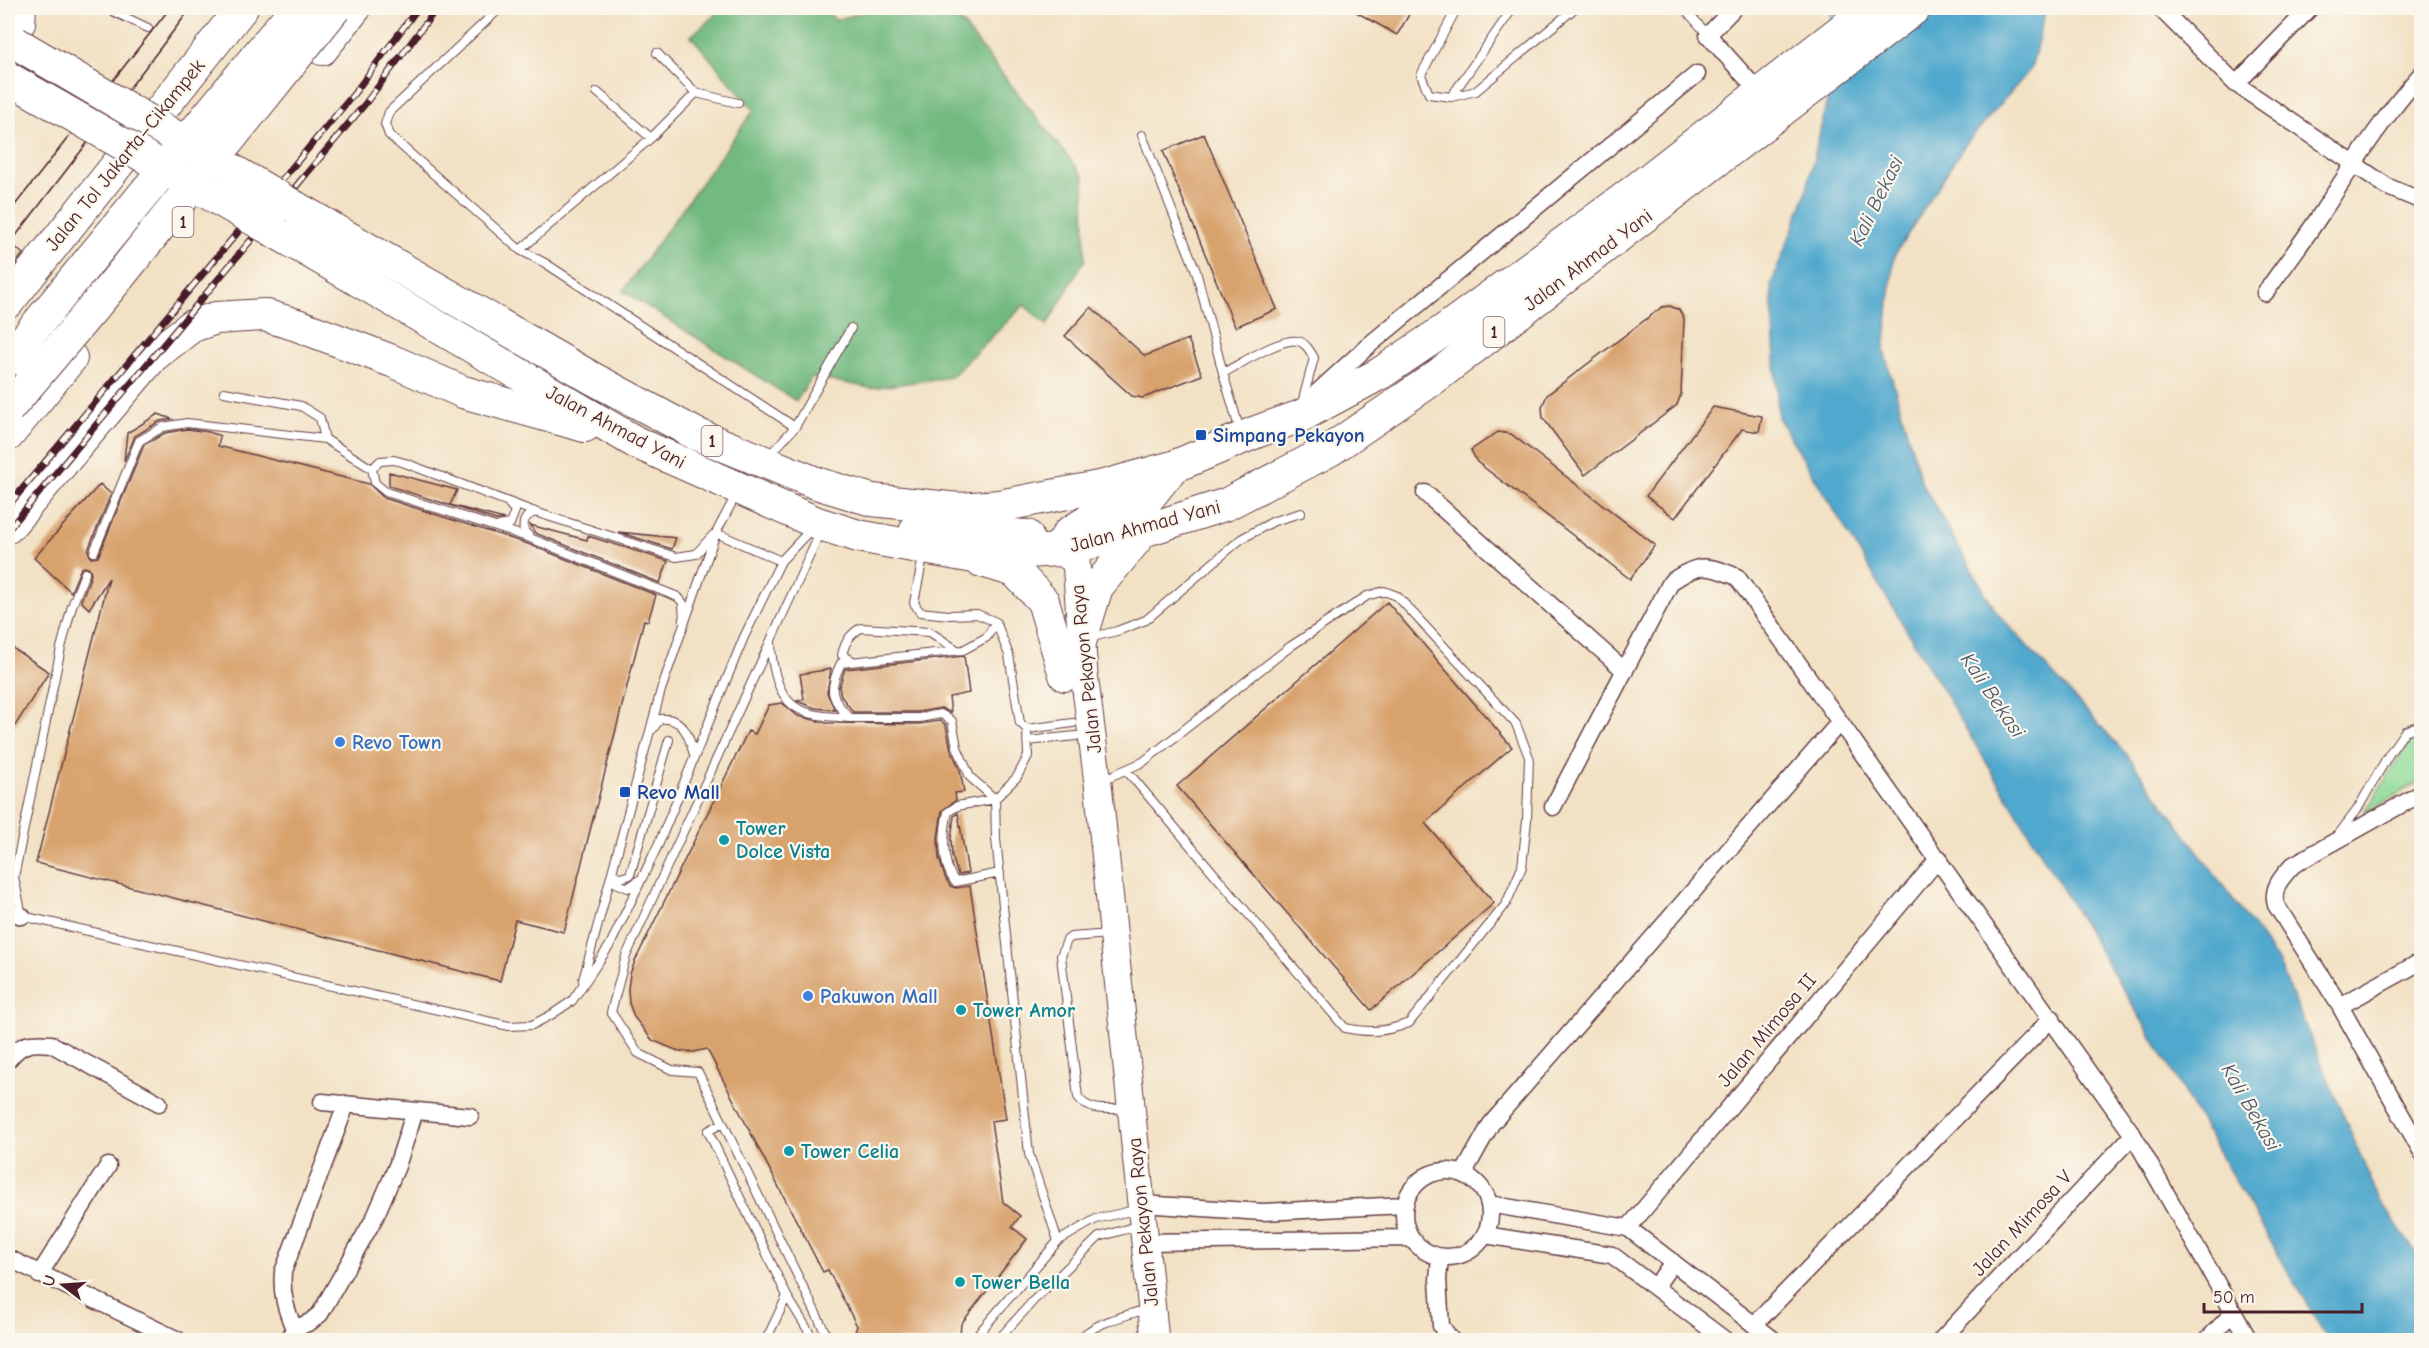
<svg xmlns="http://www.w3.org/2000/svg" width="2429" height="1348" font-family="'Comic Neue',sans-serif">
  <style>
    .green { fill: #8dda98; stroke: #6c7c62; stroke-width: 1.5 }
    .forest { fill: #72ba80; stroke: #5e6c56; stroke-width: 1.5 }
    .water { fill: #50a8cd; stroke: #4d647c; stroke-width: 1.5 }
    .building { fill: #d8a26d }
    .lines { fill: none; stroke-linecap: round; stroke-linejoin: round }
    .lane-casing { stroke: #633c42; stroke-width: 10 }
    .street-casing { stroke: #633c42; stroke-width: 19 }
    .primary-casing { stroke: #633c42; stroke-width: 29 }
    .highway-casing { stroke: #633c42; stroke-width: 34 }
    .lane { stroke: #fff; stroke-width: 8 }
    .street { stroke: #fff; stroke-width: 16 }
    .primary { stroke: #fff; stroke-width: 27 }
    .highway { stroke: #fff; stroke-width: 32 }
    .tram { stroke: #4a1f2b; stroke-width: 1.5 }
    .rail-casing { stroke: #4a1f2b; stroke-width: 7 }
    .rail { stroke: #fbf7ec; stroke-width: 4.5; stroke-dasharray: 14; stroke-linecap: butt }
    .highway-bridge-casing { stroke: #633c42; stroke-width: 34; stroke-linecap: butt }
    .highway-bridge { stroke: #fff; stroke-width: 32 }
    .transit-dot { fill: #1a4fb4; stroke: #fbf7ec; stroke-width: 2 }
    .shop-dot { fill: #3f7fe0; stroke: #fbf7ec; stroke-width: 2 }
    .culture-dot { fill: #0f9aa8; stroke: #fbf7ec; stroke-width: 2 }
    .labels { text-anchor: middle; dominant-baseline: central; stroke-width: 4.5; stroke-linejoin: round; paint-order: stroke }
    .shield { fill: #fbf7ec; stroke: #7f6065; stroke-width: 1.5 }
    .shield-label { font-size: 18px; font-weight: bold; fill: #4a1f2b }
    .street-label { font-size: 20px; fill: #4a1f2b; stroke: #fbf7ec }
    .transit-label { font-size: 20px; font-weight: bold; fill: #164399; stroke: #fbf7ec; text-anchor: start }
    .shop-label { font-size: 20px; font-weight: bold; fill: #366cbe; stroke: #fbf7ec; text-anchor: start }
    .culture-label { font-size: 20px; font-weight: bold; fill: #0d838f; stroke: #fbf7ec; text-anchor: start }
    .water-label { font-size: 21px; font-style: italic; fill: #4c566c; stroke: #fbf7ec }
  </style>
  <rect width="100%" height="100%" fill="#fbf7ec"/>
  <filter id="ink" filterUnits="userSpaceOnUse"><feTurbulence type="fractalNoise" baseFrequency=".0167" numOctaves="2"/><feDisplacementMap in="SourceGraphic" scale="12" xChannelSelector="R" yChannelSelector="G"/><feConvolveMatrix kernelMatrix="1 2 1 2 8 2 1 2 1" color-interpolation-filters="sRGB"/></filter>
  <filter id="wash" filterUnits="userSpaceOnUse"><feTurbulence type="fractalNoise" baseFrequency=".008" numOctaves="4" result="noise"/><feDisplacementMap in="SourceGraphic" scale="24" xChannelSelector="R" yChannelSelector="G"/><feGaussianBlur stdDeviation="1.35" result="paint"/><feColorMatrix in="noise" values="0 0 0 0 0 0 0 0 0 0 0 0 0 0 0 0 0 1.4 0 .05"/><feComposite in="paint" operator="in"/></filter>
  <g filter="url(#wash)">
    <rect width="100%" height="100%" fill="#f2e1c4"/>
    <path class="green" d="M2421,736V780L2364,814L2410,739Z"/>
    <path class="forest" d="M723,8H825L835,20L878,8H950L1084,177L1085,259L1047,325L1024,305L951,377L871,388L812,377L796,401L623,291L754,110L691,36Z"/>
    <path class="water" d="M1830,8H2046L2031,69L1964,146L1894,256L1884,351L1922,484L1997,613L2127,755L2277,959L2379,1199L2421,1260V1340H2328L2150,1034L1778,417L1771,285L1805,197L1837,57Z"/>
    <g id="blocks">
      <path class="building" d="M1349,8H1413L1397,35Z
        M1204,134L1277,309L1235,327L1163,151Z
        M8,240L23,254L8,274Z
        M1670,306L1679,310L1684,319L1681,394L1677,405L1585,475L1543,418L1542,407L1547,395L1662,307Z
        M1091,307L1145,356L1188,339L1202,375L1143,398L1132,396L1065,336Z
        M1713,407L1762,416L1759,432L1742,429L1675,518L1646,496Z
        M158,414L172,419L160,421L135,436L124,461L127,433Z
        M187,429L209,432L220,436L218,446L369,484L384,498L528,544L656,595L648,621L644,620L564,932L515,920L500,981L36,863L109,578L89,609L81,601L91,575L90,569L85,567L81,568L71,592L34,558L100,484L111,494L88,550L91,558L98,557L144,445L165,433Z
        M1498,432L1511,434L1655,545L1630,579L1477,462L1471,450Z
        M389,472L457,490L450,505L504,519L496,520L389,486Z
        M530,525L587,540L588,536L668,561L660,583L535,533Z
        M618,532L676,538L672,549Z
        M1387,602L1512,747L1425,823L1494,903L1371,1010L1177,786Z
        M8,645L49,672L8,737Z
        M964,656L969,693L949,697L951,713L941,708L918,712H853L841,696L839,687L845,669Z
        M831,669L827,693L835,710L815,708L797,701L804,699L800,674Z
        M782,703L798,716L827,723L919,724L940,721L946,725L951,749L960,770L964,792L955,793L956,800L942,811L938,838L939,858L945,877L950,886L956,888L970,886L1006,1119L991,1121L1003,1202L1020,1216L1012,1227L1027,1239L961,1324L960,1334L956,1341H852L857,1326L828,1270L823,1272L707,1049L693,1052L678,1051L652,1040L634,1017L629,1003L628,989L630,974L635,961L748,731L755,734L769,705Z
        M958,813L968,873L958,875L952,856L951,839L954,816Z"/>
    </g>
  </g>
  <g filter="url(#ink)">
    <use href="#blocks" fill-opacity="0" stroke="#633c42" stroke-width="1.5"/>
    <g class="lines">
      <g class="lane-casing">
        <path id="lane" d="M106,8L148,28
          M500,8L389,112L385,124L389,135L520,250L545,263L795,427L851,328
          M1457,8L1421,75L1429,94L1451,97L1476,91L1575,8
          M1684,8L1708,35
          M657,53L696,93
          M597,92L651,138
          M1451,97L1513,8
          M1142,135L1196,271L1223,373
          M520,250L651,138L696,93L738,103
          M224,392L301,406L320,418L325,439
          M1240,431L1223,373C1239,365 1281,337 1298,341C1306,343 1310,351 1314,358L1302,403
          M767,458L795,427
          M372,469L380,461L394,460L405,463L535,512L676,557L696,554L713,535
          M499,526L510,524L515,511L509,504
          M821,531L626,956L611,1012L638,1053L672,1070L698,1072L829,1340
          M716,533L781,561
          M530,537L524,531C522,520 526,516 535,512
          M94,552L139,441L163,427L187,423L325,439L372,469L375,483L386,492L530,538L678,597L683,603L684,623
          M924,552L914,603L920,612L949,615L977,614L996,622L1009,655L1020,723L1027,729L1073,723
          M85,573L72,606L61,648L14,877L22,916L509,1026L532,1025L551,1015L572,1001L610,945L659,843L744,637L781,561L812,528
          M996,622L987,637L963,650L841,663C829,688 829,698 850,718H919L941,714L952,721L957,747L970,777L995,799L996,839L1029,1154L1058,1241
          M1088,638L1117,631L1146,620L1241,539L1274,521L1301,513
          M771,641C771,661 776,693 794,706C809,717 832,716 849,718
          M853,661L842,655C845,642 850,634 861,628L930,632L957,650
          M653,729L660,719C684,717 689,736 694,755
          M1027,741L1076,736
          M1100,781L1143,762L1291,646L1367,596L1384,591L1397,596L1516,724L1529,757L1527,820L1522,867L1506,904L1409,1023C1386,1032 1369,1033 1345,1028L1127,771
          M2338,835L2357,810L2389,754L2405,731L2415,727L2422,728
          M612,873L621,878L630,875L669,740
          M1000,873L955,882C941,864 943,833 948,812L957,806L995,799L1017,777L1028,756L1027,729
          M612,874L616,883L628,888L639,880
          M1110,934L1071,937L1067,940L1061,956L1078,1097C1089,1113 1109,1109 1127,1108
          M583,980L661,690L716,533L737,493
          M723,1123L708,1131L787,1296L814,1340
          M766,1340L787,1296
          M973,1340L1058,1241L1096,1219L1139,1209
          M998,1340L1034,1300L1099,1237L1140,1225
          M1080,1340C1090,1323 1130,1315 1149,1308"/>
      </g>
      <g class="street-casing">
        <path id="street" d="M1734,8L1708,35L1750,82
          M2160,8L2236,84L2388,187L2422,201
          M2236,84L2310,8
          M2265,293C2284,266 2305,239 2323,211C2354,163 2384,116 2422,73
          M1310,399L1368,346L1697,74
          M1425,493L1625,671
          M2422,793L2293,865C2282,877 2271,888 2276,905L2340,1006L2422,1152
          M1553,807L1671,582C1698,563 1707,564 1737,577L2133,1135L2249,1340
          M8,911L22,916
          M2340,1006L2422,961
          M8,1060C21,1043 30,1042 51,1044L159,1103
          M322,1102L470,1116
          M1404 1214a43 43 0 1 1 86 0a43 43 0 1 1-86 0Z
          M1463,1174L1491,1124L1839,723
          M1142,1204L1263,1212L1405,1205
          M1489,1204L1628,1228L1774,1340
          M1628,1228L1939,858
          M1485,1235L1612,1255L1725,1340
          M1144,1242L1410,1238
          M8,1258L178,1340
          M1440,1258L1438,1280L1441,1326L1451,1340
          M39,1275L108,1166
          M1656,1286L1673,1262
          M1754,1325L2052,1018
          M294,1329C286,1309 281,1294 283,1272L346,1105
          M289,1340L294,1329L310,1322L320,1314L375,1217L397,1166L415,1111
          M1941,1340L2133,1135
          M2207,1340L2234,1312"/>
      </g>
      <g class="primary-casing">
        <path id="primary" d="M1058,550L1076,561L1084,674L1098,783L1155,1340"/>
      </g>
      <g class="highway-casing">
        <path id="highway" d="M19,23L20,8
          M322,49L355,8
          M295,207L592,378L696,434L816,483L872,500L959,509L999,506L1104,486L1173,467L1256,432L1301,416L1381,373L1446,329L1621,201L1870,8
          M274,231L637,443L817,523L858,536L968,556L1058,550L1143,531L1227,504L1330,450L1433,379L1915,8
          M8,302L242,8
          M8,435L71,358
          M8,527L153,356L192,326L216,318L264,315L297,325L392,361L463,392L585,426
          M916,529L1027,536
          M1058,550L1069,533L1093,518L1149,497L1173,467
          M979,560L1015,571L1043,601L1065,675
          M1081,639L1097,587L1143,531"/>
      </g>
      <use href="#lane" class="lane"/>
      <use href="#street" class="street"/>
      <use href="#primary" class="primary"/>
      <use href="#highway" class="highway"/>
      <path class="tram" d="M8,214L170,8
        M8,246L191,8"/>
      <g class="rail-casing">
        <path id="rail" d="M8,506L353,95L418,8
          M8,530L365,104L437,8"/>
      </g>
      <use href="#rail" class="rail"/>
      <g class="highway-bridge-casing">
        <path id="highway-bridge" d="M16,43L295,207
          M8,78L274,231
          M8,360L296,8
          M8,409L115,282L335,8"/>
      </g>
      <use href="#highway-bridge" class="highway-bridge"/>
    </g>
  </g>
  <g class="transit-dot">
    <rect x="1195" y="429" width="12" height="12" rx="3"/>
    <rect x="619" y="786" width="12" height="12" rx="3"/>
  </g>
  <g class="shop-dot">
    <circle cx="340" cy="742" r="6"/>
    <circle cx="808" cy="996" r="6"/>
  </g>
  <g class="culture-dot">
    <circle cx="724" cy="840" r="6"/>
    <circle cx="961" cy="1010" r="6"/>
    <circle cx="789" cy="1151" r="6"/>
    <circle cx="960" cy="1282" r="6"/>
  </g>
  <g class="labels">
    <g class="shield">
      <rect x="172.5" y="207" width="21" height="30" rx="4.5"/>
      <rect x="1483.5" y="317" width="21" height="30" rx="4.5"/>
      <rect x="701.5" y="426" width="21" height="30" rx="4.5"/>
    </g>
    <g class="shield-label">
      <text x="183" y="222">1</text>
      <text x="1494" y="332">1</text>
      <text x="712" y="441">1</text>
    </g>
    <g class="street-label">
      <text transform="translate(125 155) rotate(-51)">Jalan Tol Jakarta–Cikampek</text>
      <text transform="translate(1588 260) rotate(-37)">Jalan Ahmad Yani</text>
      <text transform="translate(616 427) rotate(28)">Jalan Ahmad Yani</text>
      <text transform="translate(1145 526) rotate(-15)">Jalan Ahmad Yani</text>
      <text transform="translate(1086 669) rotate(-96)">Jalan Pekayon Raya</text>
      <text transform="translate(1767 1030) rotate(-50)">Jalan Mimosa II</text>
      <text transform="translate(1143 1222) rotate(-96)">Jalan Pekayon Raya</text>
      <text transform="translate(2022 1223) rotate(-47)">Jalan Mimosa V</text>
    </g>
    <g class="transit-label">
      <text x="1213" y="435">Simpang Pekayon</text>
      <text x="637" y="792">Revo Mall</text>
    </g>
    <g class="shop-label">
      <text x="352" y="742">Revo Town</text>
      <text x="820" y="996">Pakuwon Mall</text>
    </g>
    <g class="culture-label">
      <text x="736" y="828">Tower<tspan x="736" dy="23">Dolce Vista</tspan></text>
      <text x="973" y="1010">Tower Amor</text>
      <text x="801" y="1151">Tower Celia</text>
      <text x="972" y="1282">Tower Bella</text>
    </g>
    <g class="water-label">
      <text transform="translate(1876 201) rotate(-64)">Kali Bekasi</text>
      <text transform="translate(1993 695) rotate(56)">Kali Bekasi</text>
      <text transform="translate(2251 1107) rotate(60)">Kali Bekasi</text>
    </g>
  </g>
  <rect width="2429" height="1348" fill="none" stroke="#fbf7ec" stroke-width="30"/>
  <g transform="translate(63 1285) rotate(287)" stroke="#fbf7ec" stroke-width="4.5" paint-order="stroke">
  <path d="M0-4.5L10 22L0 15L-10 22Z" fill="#4a1f2b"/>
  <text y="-9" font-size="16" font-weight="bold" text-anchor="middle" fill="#4a1f2b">U</text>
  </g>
  <path d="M2204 1303v9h158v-9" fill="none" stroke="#4a1f2b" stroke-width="3"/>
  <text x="2213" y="1303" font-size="18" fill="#4a1f2b" stroke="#fbf7ec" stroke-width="4.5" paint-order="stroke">50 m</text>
</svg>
